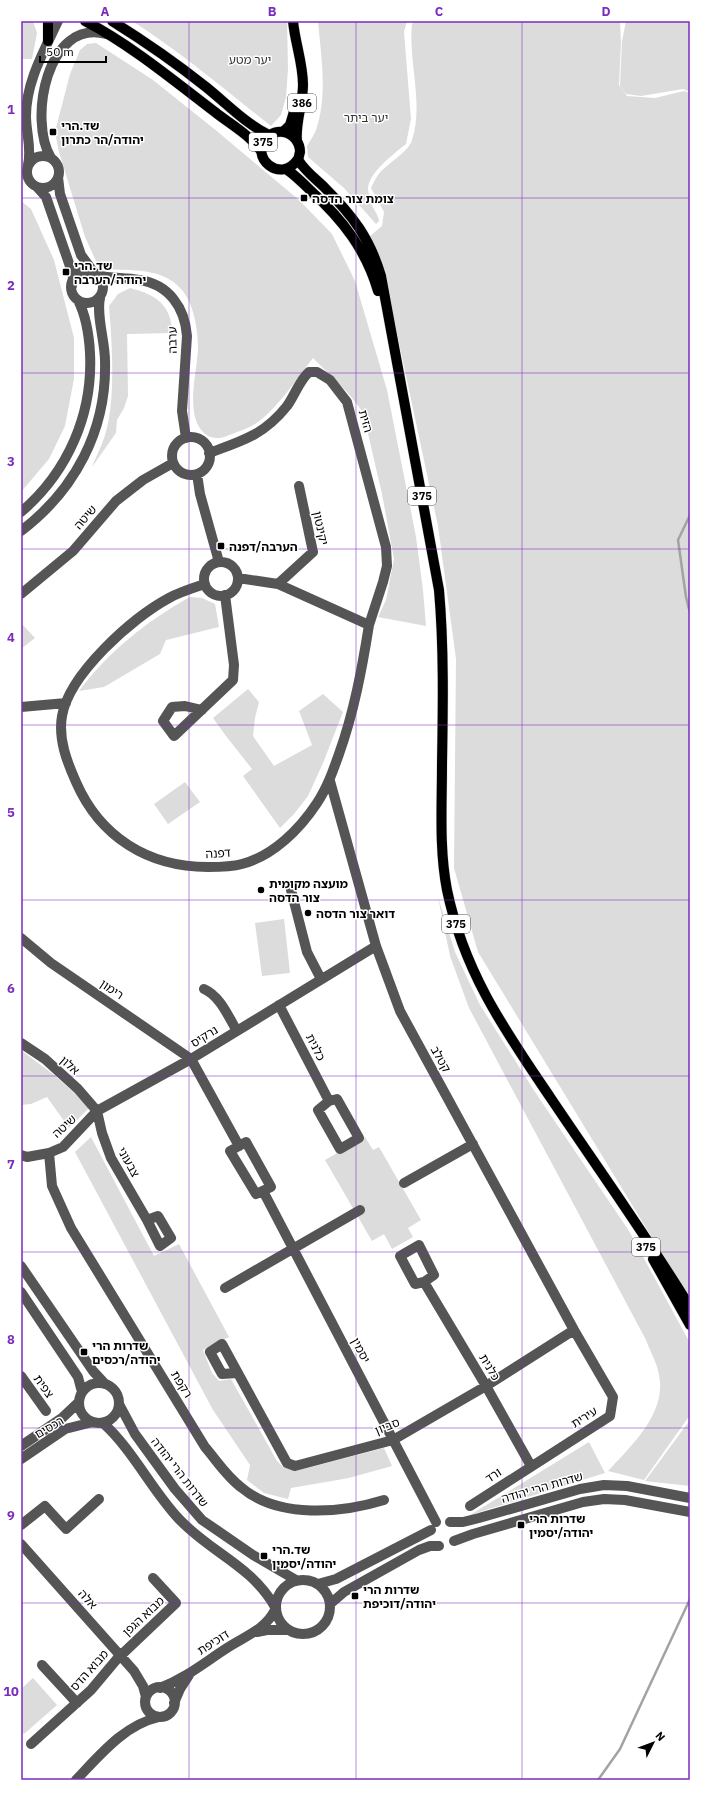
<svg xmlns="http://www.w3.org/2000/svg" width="711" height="1801" font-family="'IBM Plex Sans','Noto Sans Hebrew',sans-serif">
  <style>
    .green { fill: #dcdcdc }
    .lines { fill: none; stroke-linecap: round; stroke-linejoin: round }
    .stream { stroke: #a3a3a3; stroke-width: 2.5 }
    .major-casing { stroke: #dbdbdb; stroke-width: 11 }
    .minor { stroke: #555; stroke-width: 10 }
    .major { stroke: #000; stroke-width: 10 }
    .grid { fill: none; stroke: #7b2cbf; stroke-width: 1; stroke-opacity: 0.55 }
    .poi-dot { fill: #000; stroke: #fff; stroke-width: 1.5 }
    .labels { text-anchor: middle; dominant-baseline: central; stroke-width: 3; stroke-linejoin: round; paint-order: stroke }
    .shield { fill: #fff; stroke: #4c4c4c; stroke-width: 1 }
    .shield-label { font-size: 11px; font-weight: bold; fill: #000 }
    .park-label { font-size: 12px; fill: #333; stroke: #fff }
    .poi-label { font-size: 12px; font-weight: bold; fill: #000; stroke: #fff; text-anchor: start }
    .street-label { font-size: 12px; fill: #000; stroke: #fff }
    .neatline { fill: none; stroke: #7b2cbf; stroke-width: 1.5 }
    .grid-label { font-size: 13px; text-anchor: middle; font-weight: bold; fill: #7b2cbf }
  </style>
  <rect width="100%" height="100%" fill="#fff"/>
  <path class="green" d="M21,21H33L37,33L32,59H21Z
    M132,21H287L288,69L286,97L281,115L271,126C225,90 181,52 132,21Z
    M318,21H407L404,32L411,119L406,144C395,153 368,173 368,189C368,192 370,197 371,201C372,209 378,213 379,221L376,224L344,188L308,157L307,146C310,141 314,135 316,130C328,95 321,56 318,21Z
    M415,21H620L621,42L619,85L627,96L655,98L684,91L690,93V1300L478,952L454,868L456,659L438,526L392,310L369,237L382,226L384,212L371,188C373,184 375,179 378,175C386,164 409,152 412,140C424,104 408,61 412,24Z
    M626,21H690V92L683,89L641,96L626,94L620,86L622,41Z
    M96,43L153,80L218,132L299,200L332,234L355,281L387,390L416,537L423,590L426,626L378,617L386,600L394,559L382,494L363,412L348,393L313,358C298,377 275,412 255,424C247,429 236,432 227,436C220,439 211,439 205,434C184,416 197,373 198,349C198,330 194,303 181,289C162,267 131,271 105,269L96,261L85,237L59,152L55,132L70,74L80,50L87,44Z
    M21,201L31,209L54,260L74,338V379L65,426L49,459L21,492Z
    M130,288C155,294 172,305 172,333L127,334L128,396L124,408L117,420L116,433L92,467C96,456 102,446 105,435C116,400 112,343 109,306L118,294Z
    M190,597L202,598L215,604L219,627L166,640L160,654L104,687L79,691C108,652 147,621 190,597Z
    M21,623L35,638L21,649Z
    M248,689L259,702L255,718L253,736L274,766L312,745L299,711L323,694L343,712L323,763L308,796L294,814L280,828L243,776L252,769L226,736L213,718Z
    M185,782L200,802L168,824L154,804Z
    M438,897L455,952L480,1005L535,1092L629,1231L690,1343V1415L644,1480L608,1471C631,1446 667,1413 659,1375C657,1363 650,1351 646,1340L469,1008L450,956Z
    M284,919L290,973L262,976L255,923Z
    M21,1050L54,1075L90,1107L69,1128L47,1097L31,1104L21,1105Z
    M91,1137L154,1256L179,1244L229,1337L203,1350L212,1373L219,1381L231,1379L277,1461L283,1467L296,1471L384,1448L392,1466L349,1478L291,1488L288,1499L264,1493L247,1480L250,1465L213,1410L75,1152Z
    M365,1137L373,1150L379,1147L421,1220L408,1228L413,1237L392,1249L384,1234L372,1241L325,1160Z
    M690,1420V1486L645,1481Z
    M589,1442L605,1473L470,1515Z
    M33,1678L57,1705L24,1734L21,1731V1689Z"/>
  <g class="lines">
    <path class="stream" d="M690,515L678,540L686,597L690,613
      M598,1780L620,1749L690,1599"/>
    <g class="major-casing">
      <path id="major" d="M48,21V41
        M85,21C131,45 173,80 215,112C230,124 250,135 261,151
        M112,21C144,41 176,63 206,87C226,103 246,124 269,135
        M293,21C295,43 303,63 303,85C303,103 295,124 297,141
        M283,132L290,125L296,105
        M298,159C281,185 248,157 267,137C271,133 278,131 284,132C294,134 300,143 300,152C299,156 298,158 299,161C305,171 316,179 325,188C352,215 370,238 381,276L439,590C444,647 443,706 442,764C442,805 439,849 447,890C464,972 504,1029 550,1097C597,1167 646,1235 690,1307
        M286,169C295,175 303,183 311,191C343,220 366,250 378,291
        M653,1259L690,1325"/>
    </g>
    <path class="minor" d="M27 172a16 16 0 1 1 32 0a16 16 0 1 1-32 0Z
      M51,158C28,120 47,18 106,34
      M28,165C32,148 26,133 26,116C26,82 44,51 58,21
      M58,177L60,194L81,255L95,274
      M37,187L46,197L72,272L73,277L72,286
      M71 287a16 16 0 1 1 32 0a16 16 0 1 1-32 0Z
      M97,275C112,279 124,277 139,280C169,284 185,308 187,336L182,411L186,438
      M172 456a19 19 0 1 1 38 0a19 19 0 1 1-38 0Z
      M209,453C242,441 264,435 287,406C295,395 299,381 309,372H317L330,380L347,402L386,547L387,566L383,582L369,625
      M197,474L200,494L219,562
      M21,512C68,472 93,414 90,353C89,334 86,316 78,300
      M21,531C75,490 107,430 105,361C105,341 96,315 100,298
      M204 579a17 17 0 1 1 34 0a17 17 0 1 1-34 0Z
      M205,584C193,588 180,592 169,598C132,618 69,674 62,716C58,739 67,762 76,782C100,837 148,867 208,867C219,867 231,867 242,864C273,856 300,829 317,803C327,788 333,771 339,754C354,712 362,669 369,625L278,584L238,578
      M278,584L313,552L299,486
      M21,594L73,551L116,501L143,480L173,463
      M21,707L66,703
      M202,710L185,706L172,707L163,721L174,736L233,680L234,665L225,595
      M330,781L376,946L400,1011L574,1330L613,1397L610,1416L470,1506
      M291,890L307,952L321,979
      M21,938L51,963L191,1059L239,1146
      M204,989C220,996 228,1016 237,1031
      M279,1005L329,1101
      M21,1043L45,1059L78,1089L97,1111L102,1133L111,1158L147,1220L160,1246L171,1238L158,1216L147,1220
      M337,1099L359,1138L340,1149L318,1110L329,1101Z
      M246,1142L271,1187L256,1194L230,1151Z
      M49,1153L52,1186L71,1228L205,1447C217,1461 227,1477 242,1488C279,1519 342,1513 384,1500
      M21,1155L27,1157L49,1153L63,1147L97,1111L191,1059L376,946
      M404,1183L473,1144
      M263,1191L436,1522
      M419,1245L434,1275L424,1282L415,1284L400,1256Z
      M21,1266L93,1371L105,1384
      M424,1282L486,1386L531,1466
      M225,1288L360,1210
      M21,1292L78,1377L82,1392
      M237,1373L222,1374L210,1352L222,1344L287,1463L295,1466L393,1440L486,1386L574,1330
      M21,1376L46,1411
      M79 1403a20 20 0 1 1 40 0a20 20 0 1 1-40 0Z
      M119,1404L135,1434L175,1489L202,1520L253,1555L296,1580
      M103,1423C133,1450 151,1489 179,1519C211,1553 251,1565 275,1607
      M21,1446L62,1418L79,1402
      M21,1459L65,1429L93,1422
      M450,1522H463L479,1518L580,1489L604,1485L627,1486L690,1498
      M21,1525L45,1506L66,1529L99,1499
      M454,1541L473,1534L583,1502L604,1499L625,1500L690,1512
      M21,1544L134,1671L143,1686L146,1697
      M276 1607a27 27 0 1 1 54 0a27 27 0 1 1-54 0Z
      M318,1584L336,1579L431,1530
      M330,1604L344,1592L419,1550L430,1546H439
      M257,1632L267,1630H287
      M42,1665L77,1703
      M145 1702a15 15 0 1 1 30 0a15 15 0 1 1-30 0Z
      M160,1688C186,1678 205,1662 227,1648C245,1636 265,1630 275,1610
      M174,1703L180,1689L189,1675
      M31,1744L91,1690L117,1659L176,1603L153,1578
      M76,1780C100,1755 124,1725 159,1717"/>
    <use href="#major" class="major"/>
  </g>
  <path class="grid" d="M189,21V1780M356,21V1780M522,21V1780M21,198H690M21,373H690M21,549H690M21,725H690M21,900H690M21,1076H690M21,1252H690M21,1428H690M21,1603H690"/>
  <g class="poi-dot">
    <rect x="49" y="128" width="8" height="8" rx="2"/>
    <rect x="300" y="194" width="8" height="8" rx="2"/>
    <rect x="62" y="268" width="8" height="8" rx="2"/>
    <rect x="217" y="542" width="8" height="8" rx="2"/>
    <circle cx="261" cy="890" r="4"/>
    <circle cx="308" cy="913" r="4"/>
    <rect x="80" y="1348" width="8" height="8" rx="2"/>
    <rect x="517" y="1521" width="8" height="8" rx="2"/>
    <rect x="260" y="1552" width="8" height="8" rx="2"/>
    <rect x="351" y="1592" width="8" height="8" rx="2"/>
  </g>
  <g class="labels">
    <g class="shield">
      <rect x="288" y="94" width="28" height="18" rx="3"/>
      <rect x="249" y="133" width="28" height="18" rx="3"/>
      <rect x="408" y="487" width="28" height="18" rx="3"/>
      <rect x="442" y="915" width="28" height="18" rx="3"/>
      <rect x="632" y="1238" width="28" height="18" rx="3"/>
    </g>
    <g class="shield-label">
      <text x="302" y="103">386</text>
      <text x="263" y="142">375</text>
      <text x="422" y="496">375</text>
      <text x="456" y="924">375</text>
      <text x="646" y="1247">375</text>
    </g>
    <g class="park-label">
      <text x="250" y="59">יער מטע</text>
      <text x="366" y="117">יער ביתר</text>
    </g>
    <g class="poi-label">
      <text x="61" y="125">שד.הרי<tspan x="61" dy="14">יהודה/הר כתרון</tspan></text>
      <text x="312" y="198">צומת צור הדסה</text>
      <text x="74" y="265">שד.הרי<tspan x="74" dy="14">יהודה/הערבה</tspan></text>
      <text x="229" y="546">הערבה/דפנה</text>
      <text x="269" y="883">מועצה מקומית<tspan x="269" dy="14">צור הדסה</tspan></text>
      <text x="316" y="913">דואר צור הדסה</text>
      <text x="92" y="1345">שדרות הרי<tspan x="92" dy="14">יהודה/רכסים</tspan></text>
      <text x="529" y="1518">שדרות הרי<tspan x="529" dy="14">יהודה/יסמין</tspan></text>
      <text x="272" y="1549">שד.הרי<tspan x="272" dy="14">יהודה/יסמין</tspan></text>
      <text x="363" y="1589">שדרות הרי<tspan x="363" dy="14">יהודה/דוכיפת</tspan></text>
    </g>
    <g class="street-label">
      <text transform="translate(172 340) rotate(-91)">ערבה</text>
      <text transform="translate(366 421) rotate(74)">הזית</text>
      <text transform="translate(85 517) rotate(-49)">שיטה</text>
      <text transform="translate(321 528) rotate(78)">יקינטון</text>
      <text transform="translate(218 853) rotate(-4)">דפנה</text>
      <text transform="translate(112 989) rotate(34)">רימון</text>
      <text transform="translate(204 1036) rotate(-32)">נרקיס</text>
      <text transform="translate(316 1047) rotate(63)">כלנית</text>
      <text transform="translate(441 1059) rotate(61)">קטלב</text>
      <text transform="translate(70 1065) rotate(41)">אלון</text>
      <text transform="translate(64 1126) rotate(-43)">שיטה</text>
      <text transform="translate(129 1162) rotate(61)">צבעוני</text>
      <text transform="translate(361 1350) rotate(62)">יסמין</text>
      <text transform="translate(490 1367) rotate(59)">כלנית</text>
      <text transform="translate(182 1384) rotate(58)">רקפת</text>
      <text transform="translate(44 1386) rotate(54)">צפית</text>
      <text transform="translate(584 1417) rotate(-32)">עירית</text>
      <text transform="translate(387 1426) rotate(-22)">סביון</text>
      <text transform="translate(49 1427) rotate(-30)">רכסים</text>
      <text transform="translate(180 1472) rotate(52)">שדרות הרי יהודה</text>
      <text transform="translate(493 1475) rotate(-33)">ורד</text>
      <text transform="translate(542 1487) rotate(-16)">שדרות הרי יהודה</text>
      <text transform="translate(88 1599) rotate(48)">אלה</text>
      <text transform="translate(143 1616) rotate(-43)">מבוא הגפן</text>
      <text transform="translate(213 1642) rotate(-33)">דוכיפת</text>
      <text transform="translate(89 1670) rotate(-48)">מבוא הדס</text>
    </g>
  </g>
  <rect width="711" height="1801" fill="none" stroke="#ffffff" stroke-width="44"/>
  <g transform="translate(653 1743) rotate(48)" stroke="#ffffff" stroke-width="3" paint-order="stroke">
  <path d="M0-3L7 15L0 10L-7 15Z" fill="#000000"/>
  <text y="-6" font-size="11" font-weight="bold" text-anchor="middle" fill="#000000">N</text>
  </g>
  <path d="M40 56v6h66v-6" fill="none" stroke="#000000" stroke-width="2"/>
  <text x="46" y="56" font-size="12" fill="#000000" stroke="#ffffff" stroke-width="3" paint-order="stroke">50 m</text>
  <rect x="22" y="22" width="667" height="1757" class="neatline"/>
  <g class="grid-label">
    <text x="105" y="16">A</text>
    <text x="272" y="16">B</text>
    <text x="439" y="16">C</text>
    <text x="606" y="16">D</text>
    <text x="11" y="114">1</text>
    <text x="11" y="290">2</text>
    <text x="11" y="466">3</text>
    <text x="11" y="642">4</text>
    <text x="11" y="817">5</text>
    <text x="11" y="993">6</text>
    <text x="11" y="1169">7</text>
    <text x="11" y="1344">8</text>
    <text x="11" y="1520">9</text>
    <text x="11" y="1696">10</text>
  </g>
</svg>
